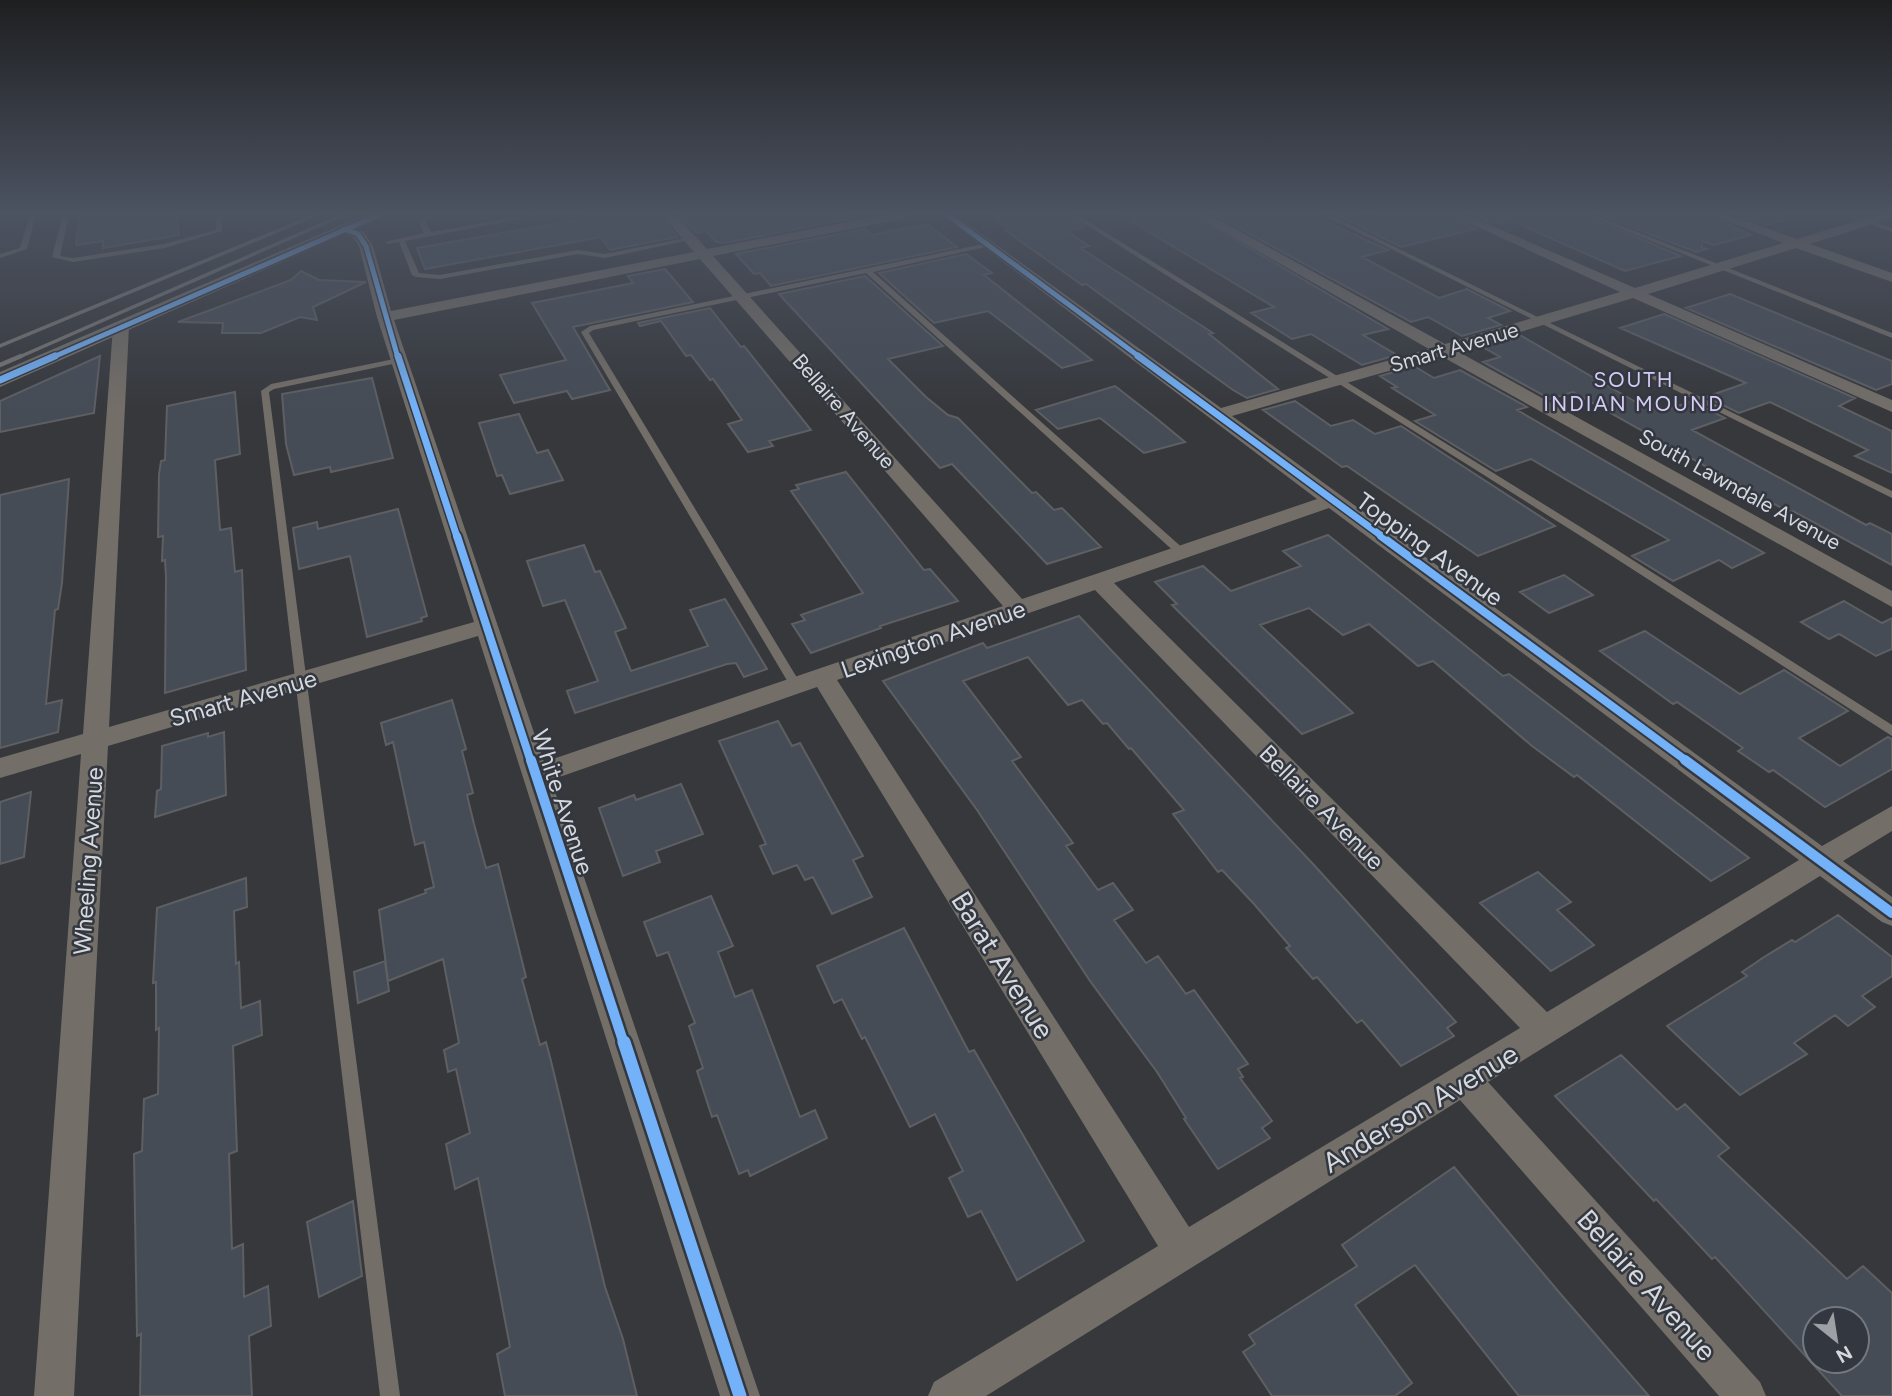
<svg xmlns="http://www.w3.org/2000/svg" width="1892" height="1396" font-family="Figtree,sans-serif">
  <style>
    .building { fill: #464c56; stroke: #5d5f63; stroke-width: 2; fill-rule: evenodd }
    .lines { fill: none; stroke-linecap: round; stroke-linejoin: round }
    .service { fill: #736e68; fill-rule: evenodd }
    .minor { fill: #736e68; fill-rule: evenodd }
    .secondary { fill: #75706b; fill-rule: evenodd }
    .rail-far1 { stroke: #777674; stroke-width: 3.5 }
    .rail { stroke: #777674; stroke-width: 4.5 }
    .cycleway-far4-casing { stroke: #33373f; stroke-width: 8 }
    .cycleway-far3-casing { stroke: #33373f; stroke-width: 10 }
    .cycleway-far2-casing { stroke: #33373f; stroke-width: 12 }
    .cycleway-far1-casing { stroke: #33373f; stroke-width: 15 }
    .cycleway-casing { stroke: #33373f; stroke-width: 18 }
    .cycleway-far4 { stroke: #73b2f8; stroke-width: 5 }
    .cycleway-far3 { stroke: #73b2f8; stroke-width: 7 }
    .cycleway-far2 { stroke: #73b2f8; stroke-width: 8 }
    .cycleway-far1 { stroke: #73b2f8; stroke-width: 10 }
    .cycleway { stroke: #73b2f8; stroke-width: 13 }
    .labels { text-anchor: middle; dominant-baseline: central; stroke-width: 5; stroke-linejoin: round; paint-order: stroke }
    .far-street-label { font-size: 21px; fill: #d5d8dd; stroke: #33373f }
    .far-neighbourhood-label { font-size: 21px; letter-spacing: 2px; fill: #d6cbf6; stroke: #33373f }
    .street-label { font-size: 24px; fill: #d5d8dd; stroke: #33373f }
    .near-street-label { font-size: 28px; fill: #d5d8dd; stroke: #33373f }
  </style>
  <rect width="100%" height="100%" fill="#36383c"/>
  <path class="building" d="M80,214H176L179,235L103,248V241L76,245Z
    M585,214H659L677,237L610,250L601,237L425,269L417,248L588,218Z
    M678,214H847L853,218L725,243L716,242L706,231L696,233Z
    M988,214H1067L1085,227L1067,231L1089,246L1080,248L1213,333L1209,334L1278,389L1247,398L1233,390L1086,284L1082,285L1005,230L1009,229Z
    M1119,214H1191L1388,329L1363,335L1397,355L1362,365L1311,334L1292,339L1251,313L1274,307Z
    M1213,214H1319L1320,219L1388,250L1362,257L1439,298L1467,289L1510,311L1488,318L1501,325L1462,336L1428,317L1411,322Z
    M1356,214L1366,218L1385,214H1447L1476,229L1401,247L1337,215Z
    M1471,214H1581L1681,256L1625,271L1503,217L1504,222L1495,224Z
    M1598,214H1707L1751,235L1714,245L1703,241L1701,247L1707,249L1696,252Z
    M1734,214H1785L1786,220L1767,225Z
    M927,224L957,247L771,286L760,273L754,274L736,254L865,229L872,235Z
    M966,254L992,273L984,275L1092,360L1062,368L988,311L934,323L879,273Z
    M665,269L693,302L573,327L610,390L572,399L567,391L514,403L500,375L566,360L532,303L633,283L628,276Z
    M301,271L319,280L366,282L313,307L317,320L300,317L261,333H222L223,323L178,322L291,280Z
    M865,276L943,346L888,359L926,397L948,415L958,418L1032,493L1036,492L1054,510L1062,508L1101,547L1047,564L952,464L940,468L779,294Z
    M1730,294L1892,361V384L1876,390L1686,308Z
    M710,308L741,347L744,346L811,430L769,441L773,446L748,452L728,424L742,420L713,379L710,380L691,355L686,356L661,321L640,326L638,323Z
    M1664,314L1855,398L1839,406L1892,431V473L1855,456L1868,450L1770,402L1739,413L1706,397L1746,383L1620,328Z
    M1520,335L1641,405L1650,402L1666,410L1692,401L1725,418L1692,430L1866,525L1870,523L1892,534V565L1793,511L1789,512L1739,485L1573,392L1550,399L1483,362L1500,357L1481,346Z
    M100,356L94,413L0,432V401Z
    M1414,366L1434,378L1460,370L1527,407L1517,410L1764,553L1732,568L1719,560L1673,581L1632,556L1669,540L1531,459L1496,471L1415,421L1435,415L1392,388L1397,387L1380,376Z
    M372,378L393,458L331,472L330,467L294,475L286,444L282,394Z
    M1115,386L1156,418L1185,442L1144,453L1100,418L1058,429L1036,410Z
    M235,392L240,454L215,460L220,530L231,528L235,572L242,570L246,670L165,693L166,577L165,560L162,561L163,536L158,537L159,474L161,461L165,460L167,406Z
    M1295,401L1331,426L1353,420L1375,434L1401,426L1555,526L1478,556L1347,466L1342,467L1263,410Z
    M519,414L537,453L548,450L563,480L510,494L502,475L497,476L479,423Z
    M846,472L924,570L930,569L958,601L880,626L881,628L811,653L792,624L805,620L801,615L863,593L791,491L799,489L796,485Z
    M69,479L62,583L58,609L55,610L46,704L62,700L58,732L0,748V495Z
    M398,509L427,616L421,618L422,621L367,637L350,556L299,569L293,528L317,522L318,529Z
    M1328,535L1503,676L1509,674L1749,858L1711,881L1577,775L1574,777L1532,746L1433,661L1418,666L1369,624L1343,635L1309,608L1260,625L1353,713L1302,734L1172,605L1177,604L1155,582L1203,566L1231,591L1301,566L1283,551Z
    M584,545L595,572L600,571L626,628L615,632L631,671L708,646L690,610L725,599L767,669L744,677L736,663L727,664L575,713L567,691L598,681L565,600L543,606L527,561Z
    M1564,575L1593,595L1549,613L1520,592Z
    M1844,601L1882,623L1892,618V649L1876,656L1839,634L1829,639L1801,622Z
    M1079,616L1314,865L1456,1022L1447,1028L1454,1036L1401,1066L1362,1020L1357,1023L1317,977L1313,979L1286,948L1290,946L1254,904L1222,870L1218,872L1173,814L1184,810L1131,748L1129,749L1107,723L1103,724L1082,700L1068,705L1028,657L963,681L1021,757L1012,761L1073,843L1066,846L1098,890L1113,883L1133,910L1114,920L1146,963L1158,956L1186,994L1194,990L1248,1064L1238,1069L1243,1077L1240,1078L1272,1121L1262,1128L1270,1138L1218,1169L1184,1119L1186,1118L1157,1072L1090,981L977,810L883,681L983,643L987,648Z
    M1645,631L1740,694L1784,670L1848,711L1799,738L1840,766L1888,737L1892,739V769L1825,807L1773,770L1769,772L1738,751L1743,748L1677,702L1673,704L1600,651Z
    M452,700L466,749L462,751L473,793L467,795L474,824L486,868L498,864L526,977L522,979L540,1045L546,1042L552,1065L605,1287L623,1339L637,1396H505L497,1354L510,1347L478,1178L455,1189L446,1144L470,1133L456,1069L448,1072L444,1050L459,1043L443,959L388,981L379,910L426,893L425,890L434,887L424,842L415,845L393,742L386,745L381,723Z
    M778,721L792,746L800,743L863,856L853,860L872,897L832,914L813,877L805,880L797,865L773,874L760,846L766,844L719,741Z
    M224,732L226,795L155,817L157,791L161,789L162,746L208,733V737Z
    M681,784L703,834L656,851L660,862L623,876L599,808L634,795L636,800Z
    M31,792L24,857L0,864V802Z
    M1538,872L1571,902L1557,910L1594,945L1551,971L1480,903Z
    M246,878L247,907L234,911L236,964L239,962L241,1008L260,1001L262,1035L233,1046L237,1151L229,1154L232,1249L243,1244L244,1297L268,1286L271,1326L249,1336L252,1396H140L141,1334L137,1336L134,1154L142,1151L144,1099L158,1094L159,1028L156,1030V982L153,983L157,908Z
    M711,896L733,946L718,952L735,997L752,990L800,1117L815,1110L827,1138L750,1176L748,1170L739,1174L717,1115L712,1117L697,1071L703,1068L689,1026L695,1023L668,952L657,956L644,922Z
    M1838,915L1892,957V976L1862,996L1875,1007L1848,1026L1835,1015L1794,1043L1807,1054L1740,1095L1667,1026L1747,976L1742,972L1764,957L1792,940L1795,942Z
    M904,928L969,1052L974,1050L1084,1241L1017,1280L981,1211L968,1217L949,1178L963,1171L935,1114L910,1127L865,1037L862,1039L842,999L834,1003L817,966Z
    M385,961L389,991L358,1003L354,972Z
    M1621,1055L1677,1110L1685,1104L1729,1148L1718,1156L1847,1279L1863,1266L1892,1293V1396H1842L1715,1257L1712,1259L1656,1199L1654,1201L1555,1096ZM1815,1319H1857V1361H1815Z
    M1454,1167L1558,1291L1649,1396H1519L1415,1265L1355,1305L1412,1383L1395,1396H1272L1243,1352L1255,1344L1249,1335L1357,1266L1342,1245Z
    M353,1201L362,1276L319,1297L307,1222Z"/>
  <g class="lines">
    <path class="service" d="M30,214H36L27,249L0,258V254L20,248Z
      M63,214H69L60,256L73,258L164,244L216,230V214H222V231L165,248L73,262L52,257Z
      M430,214H438L425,221L431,232L534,214H546L405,241L419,273L440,275L578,250L605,254L691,237L694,239L605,258L578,254L440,279L416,277L412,275L399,242L388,244L385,242L424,233L418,220Z
      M1069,214H1076L1595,536L1892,725V736L1587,540Z
      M1321,214H1328L1892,491V498Z
      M1584,214H1592L1892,333V338Z
      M1842,214H1850L1892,228V232Z
      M988,243L990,244V246L873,272L1186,551L1187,553L1186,555H1178L866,273L593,330L589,333L802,686L796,690L792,689L581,332L590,326Z
      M399,358L403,360L402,362L274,389L269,392L400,1396H380L261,391L271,384Z"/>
    <path class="minor" d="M661,214H675L707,249L889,214H913L907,218L713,256L1022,599L1317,499L940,214H954L1221,408L1429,349L1193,214H1208L1445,344L1620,292L1449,214H1465L1635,288L1783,243L1710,214H1727L1797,239L1879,214H1892V218L1810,244L1892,273V282L1796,248L1648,294L1892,400V412L1633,298L1457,351L1892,591V607L1441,356L1232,416L1822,846L1892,806V831L1843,861L1892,897V926L1882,922L1820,876L1488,1082L1760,1382L1766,1396H1719L1460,1100L986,1396H928L934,1382L1158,1246L817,687L551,780L760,1396H720L478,636L108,746L74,1396H34L81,754L0,778V758L83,734L113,327L121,322L129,327L109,727L474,622L377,317L359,246L353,237L339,232V226L363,231L373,246L391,311L694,252ZM700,259L1003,606L544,762L394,320ZM1329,508L1799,860L1547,1012L1114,583ZM1095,590L1520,1028L1189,1227L837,680Z"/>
    <path class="secondary" d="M367,214H390L0,387V372Z"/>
    <path class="rail-far1" d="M0,346L318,214
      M17,358L345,214"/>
    <path class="rail" d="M0,365L21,356"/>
    <g class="cycleway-far4-casing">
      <path id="cycleway-far4" d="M946,214L1141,358
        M344,229L358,234L366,246L398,358
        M51,358L381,214"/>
    </g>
    <g class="cycleway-far3-casing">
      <path id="cycleway-far3" d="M398,356L457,537
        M1138,356L1383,537
        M0,380L55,356"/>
    </g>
    <g class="cycleway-far2-casing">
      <path id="cycleway-far2" d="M457,536L531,762
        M1381,536L1688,762"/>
    </g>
    <g class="cycleway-far1-casing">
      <path id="cycleway-far1" d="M531,760L624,1044
        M1685,760L1892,913"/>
    </g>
    <g class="cycleway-casing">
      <path id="cycleway" d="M624,1042L740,1396"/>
    </g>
    <use href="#cycleway-far4" class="cycleway-far4"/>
    <use href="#cycleway-far3" class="cycleway-far3"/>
    <use href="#cycleway-far2" class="cycleway-far2"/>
    <use href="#cycleway-far1" class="cycleway-far1"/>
    <use href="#cycleway" class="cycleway"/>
  </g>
  <linearGradient id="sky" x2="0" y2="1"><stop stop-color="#1e1f21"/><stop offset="0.52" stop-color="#4c5361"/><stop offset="1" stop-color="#4c5361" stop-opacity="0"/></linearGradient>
  <rect width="1892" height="409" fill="url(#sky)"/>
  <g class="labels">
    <g class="far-street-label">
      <text transform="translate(1454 347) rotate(-16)">Smart Avenue</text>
      <text transform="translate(844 411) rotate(49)">Bellaire Avenue</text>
      <text transform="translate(1740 489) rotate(29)">South Lawndale Avenue</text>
    </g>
    <g class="far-neighbourhood-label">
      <text x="1634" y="379">SOUTH<tspan x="1634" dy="24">INDIAN MOUND</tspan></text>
    </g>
    <g class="street-label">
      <text transform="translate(1430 549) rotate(36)">Topping Avenue</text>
      <text transform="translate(933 639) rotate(-19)">Lexington Avenue</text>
      <text transform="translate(243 698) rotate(-16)">Smart Avenue</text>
      <text transform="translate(563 802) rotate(72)">White Avenue</text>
      <text transform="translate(1322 807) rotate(45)">Bellaire Avenue</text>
      <text transform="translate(88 861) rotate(-86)">Wheeling Avenue</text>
    </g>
    <g class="near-street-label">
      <text transform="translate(1003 965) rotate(58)">Barat Avenue</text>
      <text transform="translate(1420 1108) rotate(-31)">Anderson Avenue</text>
      <text transform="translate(1647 1285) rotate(48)">Bellaire Avenue</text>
    </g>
  </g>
  <g transform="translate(1836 1340) rotate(150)"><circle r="33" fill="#33373f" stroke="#74777e" stroke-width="2"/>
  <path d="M0-5L12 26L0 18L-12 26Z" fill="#9da0a5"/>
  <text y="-10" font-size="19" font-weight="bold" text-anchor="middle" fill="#d5d8dd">N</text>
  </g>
</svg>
